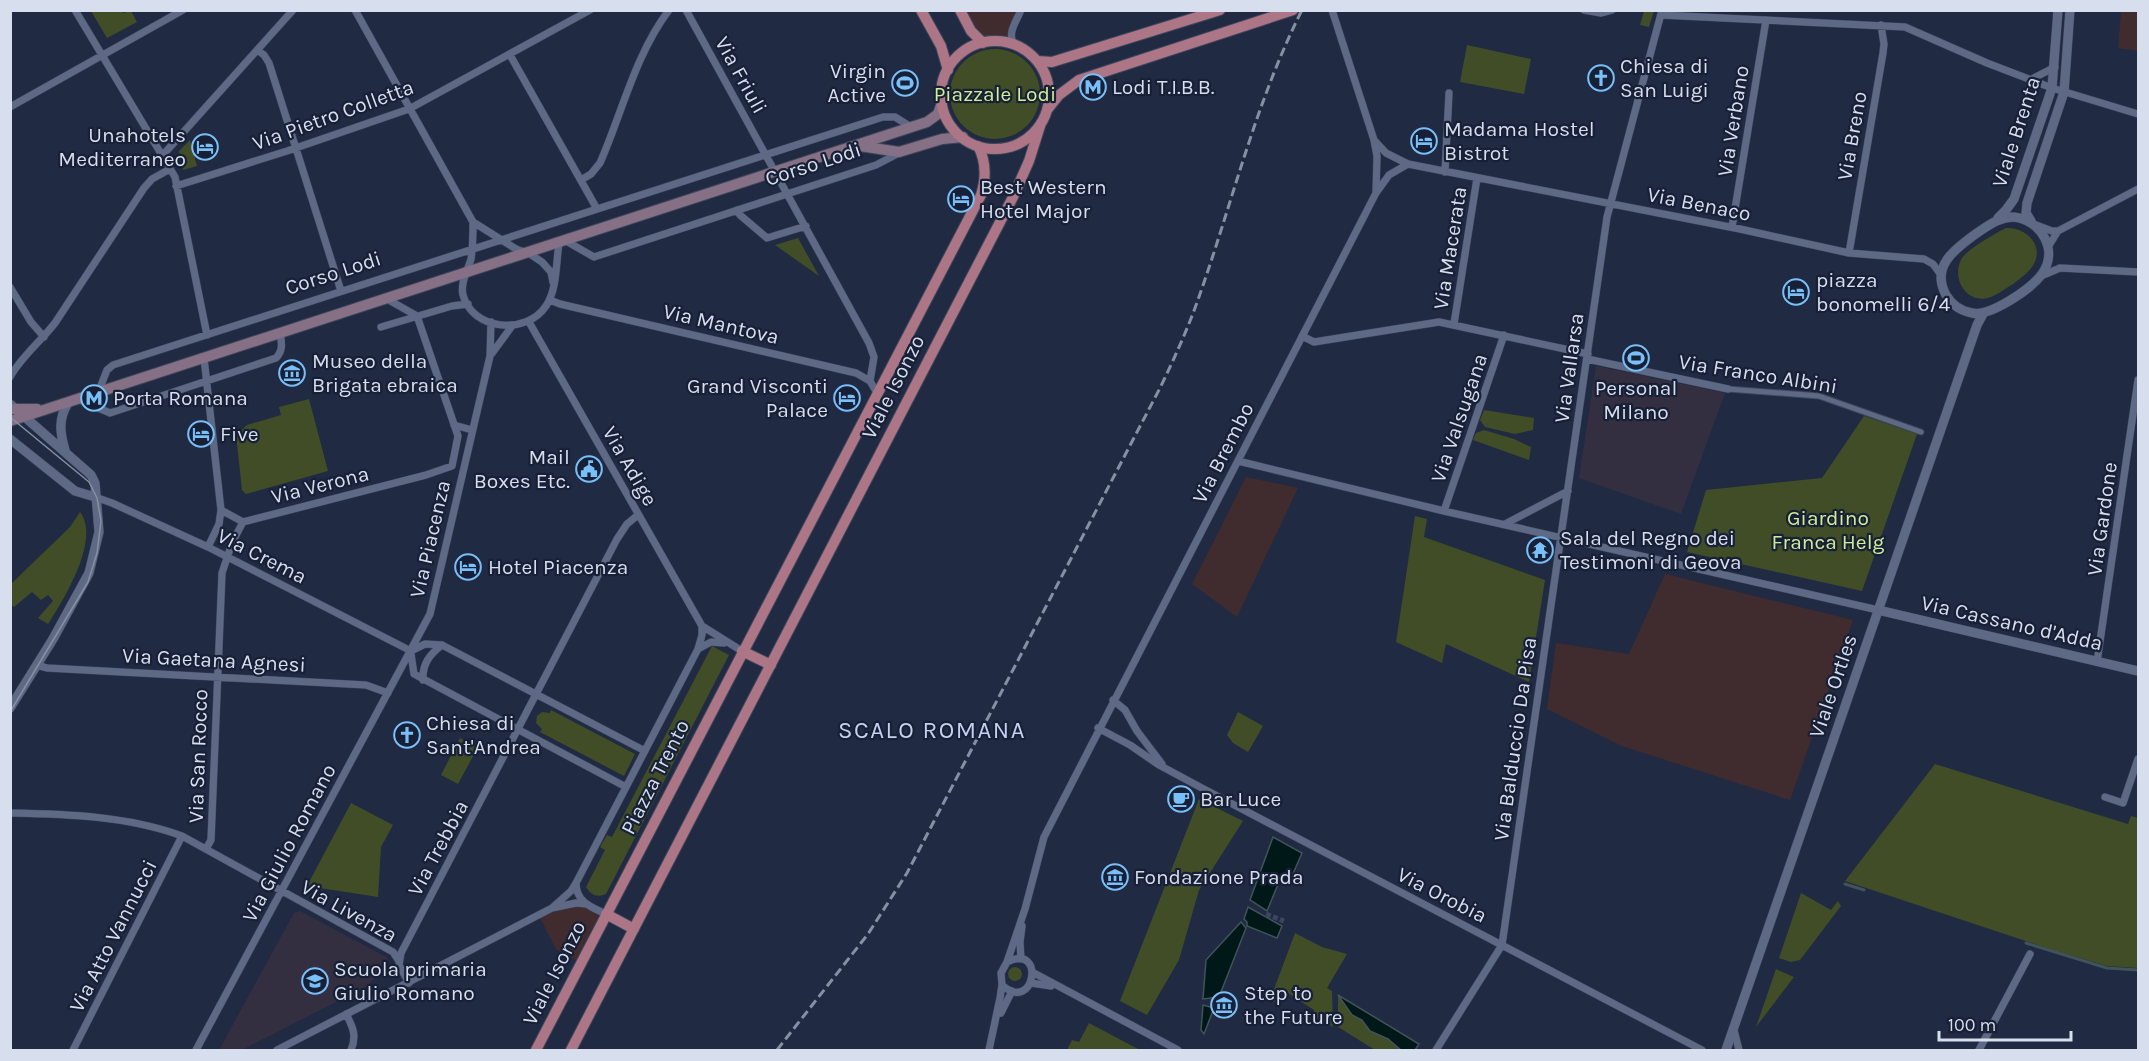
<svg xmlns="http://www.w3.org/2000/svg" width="2149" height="1061" font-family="Karla,sans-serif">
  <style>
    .commercial { fill: #402c2e }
    .education { fill: #342f40 }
    .green { fill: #414d26 }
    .water { fill: #001818; stroke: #405358; stroke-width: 1.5 }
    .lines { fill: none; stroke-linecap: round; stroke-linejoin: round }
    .stream { stroke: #405358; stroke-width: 3 }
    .pedestrian-tunnel { stroke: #3b455c; stroke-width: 5; stroke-dasharray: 5 2.5; stroke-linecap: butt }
    .pedestrian-casing { stroke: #3f475b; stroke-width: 7 }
    .minor-casing { stroke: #3f475b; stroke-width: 8 }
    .tertiary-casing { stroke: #3f475b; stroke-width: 10 }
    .secondary-casing { stroke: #3f475b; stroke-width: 12 }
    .primary-casing { stroke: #3f475b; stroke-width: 12 }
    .pedestrian { stroke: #5e6a85; stroke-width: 5 }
    .minor { stroke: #5e6a85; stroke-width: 7 }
    .tertiary { stroke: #5e6a85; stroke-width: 9 }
    .secondary { stroke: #867086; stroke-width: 10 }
    .primary { stroke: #ad7687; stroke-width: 10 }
    .tram { stroke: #878fa2; stroke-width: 1.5 }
    .rail { stroke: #878fa2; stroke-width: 3; stroke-dasharray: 9 4.5; stroke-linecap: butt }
    .labels { text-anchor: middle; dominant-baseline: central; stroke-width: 4.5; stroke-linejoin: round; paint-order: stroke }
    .poi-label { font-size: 21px; fill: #d7deed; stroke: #172037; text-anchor: start }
    .street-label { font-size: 21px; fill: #d7deed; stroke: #172037 }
    .park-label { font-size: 21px; fill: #d1ee96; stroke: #172037 }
    .quarter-label { font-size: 24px; letter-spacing: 1.5px; fill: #c3d1f0; stroke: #172037 }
  </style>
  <rect width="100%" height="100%" fill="#202a42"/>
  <path class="commercial" d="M963,11H1018L1005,41L980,42Z
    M2100,11H2138V51L2118,48L2121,12Z
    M1246,477L1298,488L1237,617L1192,584Z
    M1665,574L1853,620L1790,800L1622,746L1547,709L1556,643L1629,654Z
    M572,905H586L605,915L580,963L556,949L539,916L552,910Z"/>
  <path class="education" d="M1596,366L1725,393L1681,514L1579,478Z
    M300,911L388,958L381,970L369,985L242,1050H219L294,913Z"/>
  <path class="green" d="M91,11H122L123,13L131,11L137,22L107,38Z
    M1644,11H1654L1649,27L1640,25Z
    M1467,45L1531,59L1524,94L1460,82Z
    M950 94a45 45 0 1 1 90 0a45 45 0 1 1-90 0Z
    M190,140L197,166L183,170L179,151Z
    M2006,228C2027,227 2046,247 2032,267C2026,276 2001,293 1991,297C1967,306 1950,278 1962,258C1968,249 1990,237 2000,231Z
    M798,238L819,276L775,245Z
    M309,399L328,471L246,494L242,490L236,435L247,425L281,415L279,407Z
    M1484,410L1534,418L1533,430L1515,434L1485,427L1480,420Z
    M1864,416L1917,434L1862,591L1687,552L1706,490L1822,478Z
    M1484,430L1514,439L1531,447L1529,460L1473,440L1476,433Z
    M80,512C101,539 64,599 48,624L38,618L53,601L48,595L41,600L32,592L14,607L11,605V584L70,527Z
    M1415,516L1427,519L1424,537L1545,580L1529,682L1446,644L1442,663L1396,642Z
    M712,646L729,655L606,894C597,898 591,895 586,887L605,850L600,847L607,835L612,837Z
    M551,710L635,754L624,776L540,732L542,729L536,723L537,716L542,712L550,713Z
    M1238,712L1263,726L1248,752L1233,743L1227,735Z
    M460,738L478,747L458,784L441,775Z
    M1935,764L2128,824L2131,816L2138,818V968L2107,966L2053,950L1845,881Z
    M1199,799L1243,821L1199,890L1179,960L1147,1015L1120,1001Z
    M351,803L393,825L381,847L378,897L307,886Z
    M1801,893L1831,910L1838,901L1841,906L1800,960L1791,962L1779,958Z
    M1295,933L1322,947L1347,954L1327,988L1332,991L1333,1027L1315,1017L1314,1010L1283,990L1277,1003L1270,1000Z
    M1008 974a7 7 0 1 1 14 0a7 7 0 1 1-14 0Z
    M1776,969L1794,977L1756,1027Z
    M1338,995L1352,1015L1362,1020L1370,1031L1388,1039L1401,1050H1375L1338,1027Z
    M1089,1023L1140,1050H1067L1072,1040L1079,1042Z"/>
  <path class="water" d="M1273,837L1302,853L1288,885L1279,882L1267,911L1250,900Z
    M1248,907L1282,926L1277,938L1247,926V922L1244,919Z
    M1241,922L1246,928L1219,997L1203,999L1206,960Z
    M1338,995L1419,1044L1415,1050H1401L1388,1039L1370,1031L1362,1020L1352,1015Z
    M1203,1005L1214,1008L1204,1034L1201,1030Z"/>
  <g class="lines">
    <path class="stream" d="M1845,884L1864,890
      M2026,943L2107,968L2138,970"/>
    <path class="pedestrian-tunnel" d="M1266,914L1284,921"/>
    <g class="pedestrian-casing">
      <path id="pedestrian" d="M1728,389L1819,396L1921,432"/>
    </g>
    <g class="minor-casing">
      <path id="minor" d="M75,10L175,177L207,335
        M355,10L473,222L516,249L530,254L542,262L551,272L553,282
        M686,10L869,343L874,357L870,381
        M1332,10L1374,140L1377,156L1376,193
        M1584,10L1601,13L1612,10
        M1661,15L1905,27L1987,63L2052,88L2138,114
        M1014,45C1007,33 1016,22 1021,10
        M257,50L264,55L269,63L341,291
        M510,55L597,209
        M2032,79L2055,67
        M10,107L183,10
        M1374,140L1386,153L1408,164L1740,229L1849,253L1924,259L1933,264L1941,275
        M162,156L293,10
        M1445,172L1449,93
        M581,180L591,174L600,163C622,113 635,55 669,10
        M176,186L287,151L409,109L590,10
        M737,210L740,215L767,238L806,226
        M473,222C473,234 473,247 471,259C468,270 460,283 463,295C472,330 526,336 546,306C557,290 556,263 559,243
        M2036,225L2052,231H2058L2048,247
        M1732,227L1766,20
        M2058,231L2138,189
        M566,241L594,257L876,165L899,153
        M1849,253L1883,53L1884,44L1881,25
        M2041,276L2060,268L2138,272
        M10,287L31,322L44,337
        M387,299L417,316
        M550,300L560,304L856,373L870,381L877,393
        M529,322L702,626V635L698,649L576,883L571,891L552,908
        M1454,324L1477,178
        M381,327L452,306L468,304
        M1302,336L1314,342L1439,322L1588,354
        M490,356L512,326
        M204,358L221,510L219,524L208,547
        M1587,359L1728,389
        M10,377C21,357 41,341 55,323L144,188L152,179L170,169
        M98,393L107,370L113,365L883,117H895L911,127
        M78,399L110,413L276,358C283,351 282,343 280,333
        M454,425L472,430
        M1238,461L1444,511L1878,610
        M95,497L112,503L208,547L411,651
        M221,510L243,522
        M1444,511L1504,335
        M1505,524L1568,491
        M702,626L742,651
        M698,649L711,642L724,643
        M411,651L425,644L442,645L645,751
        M411,654L414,674L626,787
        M2097,662L2138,380
        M36,665L47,668L366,685L388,693
        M423,680C422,664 430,654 442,645
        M1113,700L1125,710L1137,731L1162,764
        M1098,728L1130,745L1159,765L1200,787L1702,1050
        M2105,797L2123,803L2138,759
        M10,813C67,814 128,816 182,836L393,952L399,961
        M206,849L211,840L222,573L232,543L243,522L426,475L452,466L458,436L417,316
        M576,883C576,902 591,907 606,914
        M1021,959L1020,942L1022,926
        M1034,973L1178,1050
        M409,983L399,965L401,953L617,539L627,524L638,515
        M1031,983L1051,986
        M1002,985C1035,1015 1046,942 1007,962
        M1001,1013L1012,991
        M346,1014C353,1027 357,1036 351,1050
        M1734,1030L1739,1050
        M73,1050L182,836
        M196,1050L430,614L490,356L491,322
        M277,1050L552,908L576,903L586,904
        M989,1050L1000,998L1002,985L1001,973L1007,962L1025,909L1044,837L1376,193L1389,175L1408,164
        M1436,1050L1502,945L1607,217L1662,10
        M1979,1050L2030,954"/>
    </g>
    <g class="tertiary-casing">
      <path id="tertiary" d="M2014,217C2041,220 2059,250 2042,274C2031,289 1990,317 1972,313C1961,311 1952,305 1946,295C1930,266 1956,248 1977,233C1989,225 1999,217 2014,217Z
        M1998,218L2006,210L2014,199L2052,88L2058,10
        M2031,221L2026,213L2027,203L2064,92L2070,10
        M10,404L91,475L95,483L99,532L89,573L53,639L10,708
        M10,439L75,491L95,497
        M65,450C60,433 58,419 68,403
        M1878,610L2138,671
        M1726,1050L1977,325L1983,314"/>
    </g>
    <g class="secondary-casing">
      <path id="secondary" d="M860,146L899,152L942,139L963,137
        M10,409H37
        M10,421L927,122L938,114L942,103"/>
    </g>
    <g class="primary-casing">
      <path id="primary" d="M921,10L941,46L948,70
        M960,10L971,31L983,43
        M941 95a54 54 0 1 1 108 0a54 54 0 1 1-108 0Z
        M1037,61L1052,62L1220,10
        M1047,110L1059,95L1079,80L1293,10
        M742,651L771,665
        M606,914L634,929
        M536,1050L981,195C986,179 986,161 978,146
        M571,1050L1013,197L1029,161L1041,123"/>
    </g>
    <use href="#pedestrian" class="pedestrian"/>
    <use href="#minor" class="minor"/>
    <use href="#tertiary" class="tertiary"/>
    <use href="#secondary" class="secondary"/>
    <use href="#primary" class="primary"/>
    <path class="tram" d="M10,417L89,482L97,498L101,521L97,553L88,582L10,712"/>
    <path class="rail" d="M777,1050L868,934L907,873L1160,388C1173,361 1185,335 1195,308C1231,209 1254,105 1302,10"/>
  </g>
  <defs>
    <g id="church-ring" transform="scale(1.35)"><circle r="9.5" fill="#172037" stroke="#79bff8" stroke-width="1.5"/><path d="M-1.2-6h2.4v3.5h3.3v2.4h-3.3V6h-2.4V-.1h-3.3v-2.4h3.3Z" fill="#79bff8"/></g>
    <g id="stadium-ring" transform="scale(1.35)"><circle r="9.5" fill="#172037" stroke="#79bff8" stroke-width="1.5"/><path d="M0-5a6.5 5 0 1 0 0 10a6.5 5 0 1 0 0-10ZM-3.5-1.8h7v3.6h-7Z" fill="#79bff8"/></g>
    <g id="metro-ring" transform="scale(1.35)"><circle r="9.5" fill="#172037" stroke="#79bff8" stroke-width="1.5"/><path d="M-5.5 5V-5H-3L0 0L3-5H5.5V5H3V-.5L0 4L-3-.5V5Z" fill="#79bff8"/></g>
    <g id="hotel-ring" transform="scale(1.35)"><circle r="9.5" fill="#172037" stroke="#79bff8" stroke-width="1.5"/><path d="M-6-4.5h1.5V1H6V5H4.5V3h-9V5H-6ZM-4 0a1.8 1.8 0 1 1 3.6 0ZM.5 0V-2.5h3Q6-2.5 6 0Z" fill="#79bff8"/></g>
    <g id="museum-ring" transform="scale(1.35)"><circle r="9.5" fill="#172037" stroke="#79bff8" stroke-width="1.5"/><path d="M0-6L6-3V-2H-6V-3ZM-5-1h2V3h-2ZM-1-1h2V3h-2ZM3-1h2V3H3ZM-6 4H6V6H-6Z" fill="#79bff8"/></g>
    <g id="civic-ring" transform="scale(1.35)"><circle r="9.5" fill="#172037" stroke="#79bff8" stroke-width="1.5"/><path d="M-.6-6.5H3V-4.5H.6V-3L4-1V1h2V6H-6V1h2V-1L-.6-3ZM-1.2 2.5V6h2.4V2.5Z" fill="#79bff8"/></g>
    <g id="temple-ring" transform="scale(1.35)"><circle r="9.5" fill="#172037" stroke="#79bff8" stroke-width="1.5"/><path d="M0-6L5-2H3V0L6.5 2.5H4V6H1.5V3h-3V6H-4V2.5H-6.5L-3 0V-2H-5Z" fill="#79bff8"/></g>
    <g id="cafe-ring" transform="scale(1.35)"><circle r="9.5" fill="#172037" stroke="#79bff8" stroke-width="1.5"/><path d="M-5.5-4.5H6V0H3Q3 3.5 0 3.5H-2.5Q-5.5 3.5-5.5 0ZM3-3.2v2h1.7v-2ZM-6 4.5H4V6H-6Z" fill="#79bff8"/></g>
    <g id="school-ring" transform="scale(1.35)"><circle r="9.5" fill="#172037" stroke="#79bff8" stroke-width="1.5"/><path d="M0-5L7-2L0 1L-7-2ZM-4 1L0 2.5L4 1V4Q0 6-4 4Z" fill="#79bff8"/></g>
  </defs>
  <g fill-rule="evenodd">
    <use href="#church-ring" x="1601" y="78"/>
    <use href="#stadium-ring" x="905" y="83"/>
    <use href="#metro-ring" x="1093" y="87"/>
    <use href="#hotel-ring" x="1424" y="141"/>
    <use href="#hotel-ring" x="205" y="147"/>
    <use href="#hotel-ring" x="961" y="199"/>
    <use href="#hotel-ring" x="1796" y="292"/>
    <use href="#stadium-ring" x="1636" y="358"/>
    <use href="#museum-ring" x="292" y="373"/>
    <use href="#metro-ring" x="94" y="398"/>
    <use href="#hotel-ring" x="847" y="398"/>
    <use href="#hotel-ring" x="201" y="434"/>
    <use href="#civic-ring" x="589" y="469"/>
    <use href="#temple-ring" x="1540" y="550"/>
    <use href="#hotel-ring" x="468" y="567"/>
    <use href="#church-ring" x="407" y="735"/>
    <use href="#cafe-ring" x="1181" y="799"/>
    <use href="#museum-ring" x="1115" y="877"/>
    <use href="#school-ring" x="315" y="981"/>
    <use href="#museum-ring" x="1224" y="1005"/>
  </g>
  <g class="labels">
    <g class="poi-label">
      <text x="1620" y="66">Chiesa di<tspan x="1620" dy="24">San Luigi</tspan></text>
      <text x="886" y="71" text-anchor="end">Virgin<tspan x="886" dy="24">Active</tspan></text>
      <text x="1112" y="87">Lodi T.I.B.B.</text>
      <text x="1444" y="129">Madama Hostel<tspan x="1444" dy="24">Bistrot</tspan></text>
      <text x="186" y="135" text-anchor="end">Unahotels<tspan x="186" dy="24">Mediterraneo</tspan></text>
      <text x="980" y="187">Best Western<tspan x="980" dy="24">Hotel Major</tspan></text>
      <text x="1816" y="280">piazza<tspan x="1816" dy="24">bonomelli 6/4</tspan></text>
      <text x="312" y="361">Museo della<tspan x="312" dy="24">Brigata ebraica</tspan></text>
      <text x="828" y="386" text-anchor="end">Grand Visconti<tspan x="828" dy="24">Palace</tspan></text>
      <text x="1636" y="388" text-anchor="middle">Personal<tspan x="1636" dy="24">Milano</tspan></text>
      <text x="113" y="398">Porta Romana</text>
      <text x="220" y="434">Five</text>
      <text x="570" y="457" text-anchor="end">Mail<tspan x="570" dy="24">Boxes Etc.</tspan></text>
      <text x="1560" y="538">Sala del Regno dei<tspan x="1560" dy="24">Testimoni di Geova</tspan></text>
      <text x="488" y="567">Hotel Piacenza</text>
      <text x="426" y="723">Chiesa di<tspan x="426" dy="24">Sant'Andrea</tspan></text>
      <text x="1200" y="799">Bar Luce</text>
      <text x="1134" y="877">Fondazione Prada</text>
      <text x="334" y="969">Scuola primaria<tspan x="334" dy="24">Giulio Romano</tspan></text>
      <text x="1244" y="993">Step to<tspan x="1244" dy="24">the Future</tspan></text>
    </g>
    <g class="street-label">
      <text transform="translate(741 75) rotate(61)">Via Friuli</text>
      <text transform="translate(333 115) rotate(-20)">Via Pietro Colletta</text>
      <text transform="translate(1733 121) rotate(-81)">Via Verbano</text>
      <text transform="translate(2016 132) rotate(-72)">Viale Brenta</text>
      <text transform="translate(1852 136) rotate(-80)">Via Breno</text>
      <text transform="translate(813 164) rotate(-18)">Corso Lodi</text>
      <text transform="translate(1699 204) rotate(11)">Via Benaco</text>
      <text transform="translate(1450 248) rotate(-81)">Via Macerata</text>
      <text transform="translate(333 273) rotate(-18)">Corso Lodi</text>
      <text transform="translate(721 324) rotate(13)">Via Mantova</text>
      <text transform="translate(1569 368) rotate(-82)">Via Vallarsa</text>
      <text transform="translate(1758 374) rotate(9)">Via Franco Albini</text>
      <text transform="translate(893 387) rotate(-63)">Viale Isonzo</text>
      <text transform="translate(1459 418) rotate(-71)">Via Valsugana</text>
      <text transform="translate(1223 453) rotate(-63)">Via Brembo</text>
      <text transform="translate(630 466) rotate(60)">Via Adige</text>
      <text transform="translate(320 485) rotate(-14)">Via Verona</text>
      <text transform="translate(2102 519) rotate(-82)">Via Gardone</text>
      <text transform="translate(430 539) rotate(-77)">Via Piacenza</text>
      <text transform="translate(262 556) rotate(27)">Via Crema</text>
      <text transform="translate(2012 623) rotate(13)">Via Cassano d'Adda</text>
      <text transform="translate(214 660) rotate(3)">Via Gaetana Agnesi</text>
      <text transform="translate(1833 686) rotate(-71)">Viale Ortles</text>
      <text transform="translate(1515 739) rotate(-82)">Via Balduccio Da Pisa</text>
      <text transform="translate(198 756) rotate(-88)">Via San Rocco</text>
      <text transform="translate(655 777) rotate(-63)">Piazza Trento</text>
      <text transform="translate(289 843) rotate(-62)">Via Giulio Romano</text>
      <text transform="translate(438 848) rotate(-62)">Via Trebbia</text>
      <text transform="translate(1442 895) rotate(27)">Via Orobia</text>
      <text transform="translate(349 911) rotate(29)">Via Livenza</text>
      <text transform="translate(113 936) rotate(-63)">Via Atto Vannucci</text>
      <text transform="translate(554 973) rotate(-63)">Viale Isonzo</text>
    </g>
    <g class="park-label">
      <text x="995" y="94">Piazzale Lodi</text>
      <text x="1828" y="518">Giardino<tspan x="1828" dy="24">Franca Helg</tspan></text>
    </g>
    <g class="quarter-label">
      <text x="932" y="730">SCALO ROMANA</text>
    </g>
  </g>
  <rect width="2149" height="1061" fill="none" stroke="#d7deed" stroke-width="24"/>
  <path d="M1939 1031v9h132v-9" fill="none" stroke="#d7deed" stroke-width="3"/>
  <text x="1948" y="1031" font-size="18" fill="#d7deed" stroke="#172037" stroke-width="4.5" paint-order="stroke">100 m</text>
</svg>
